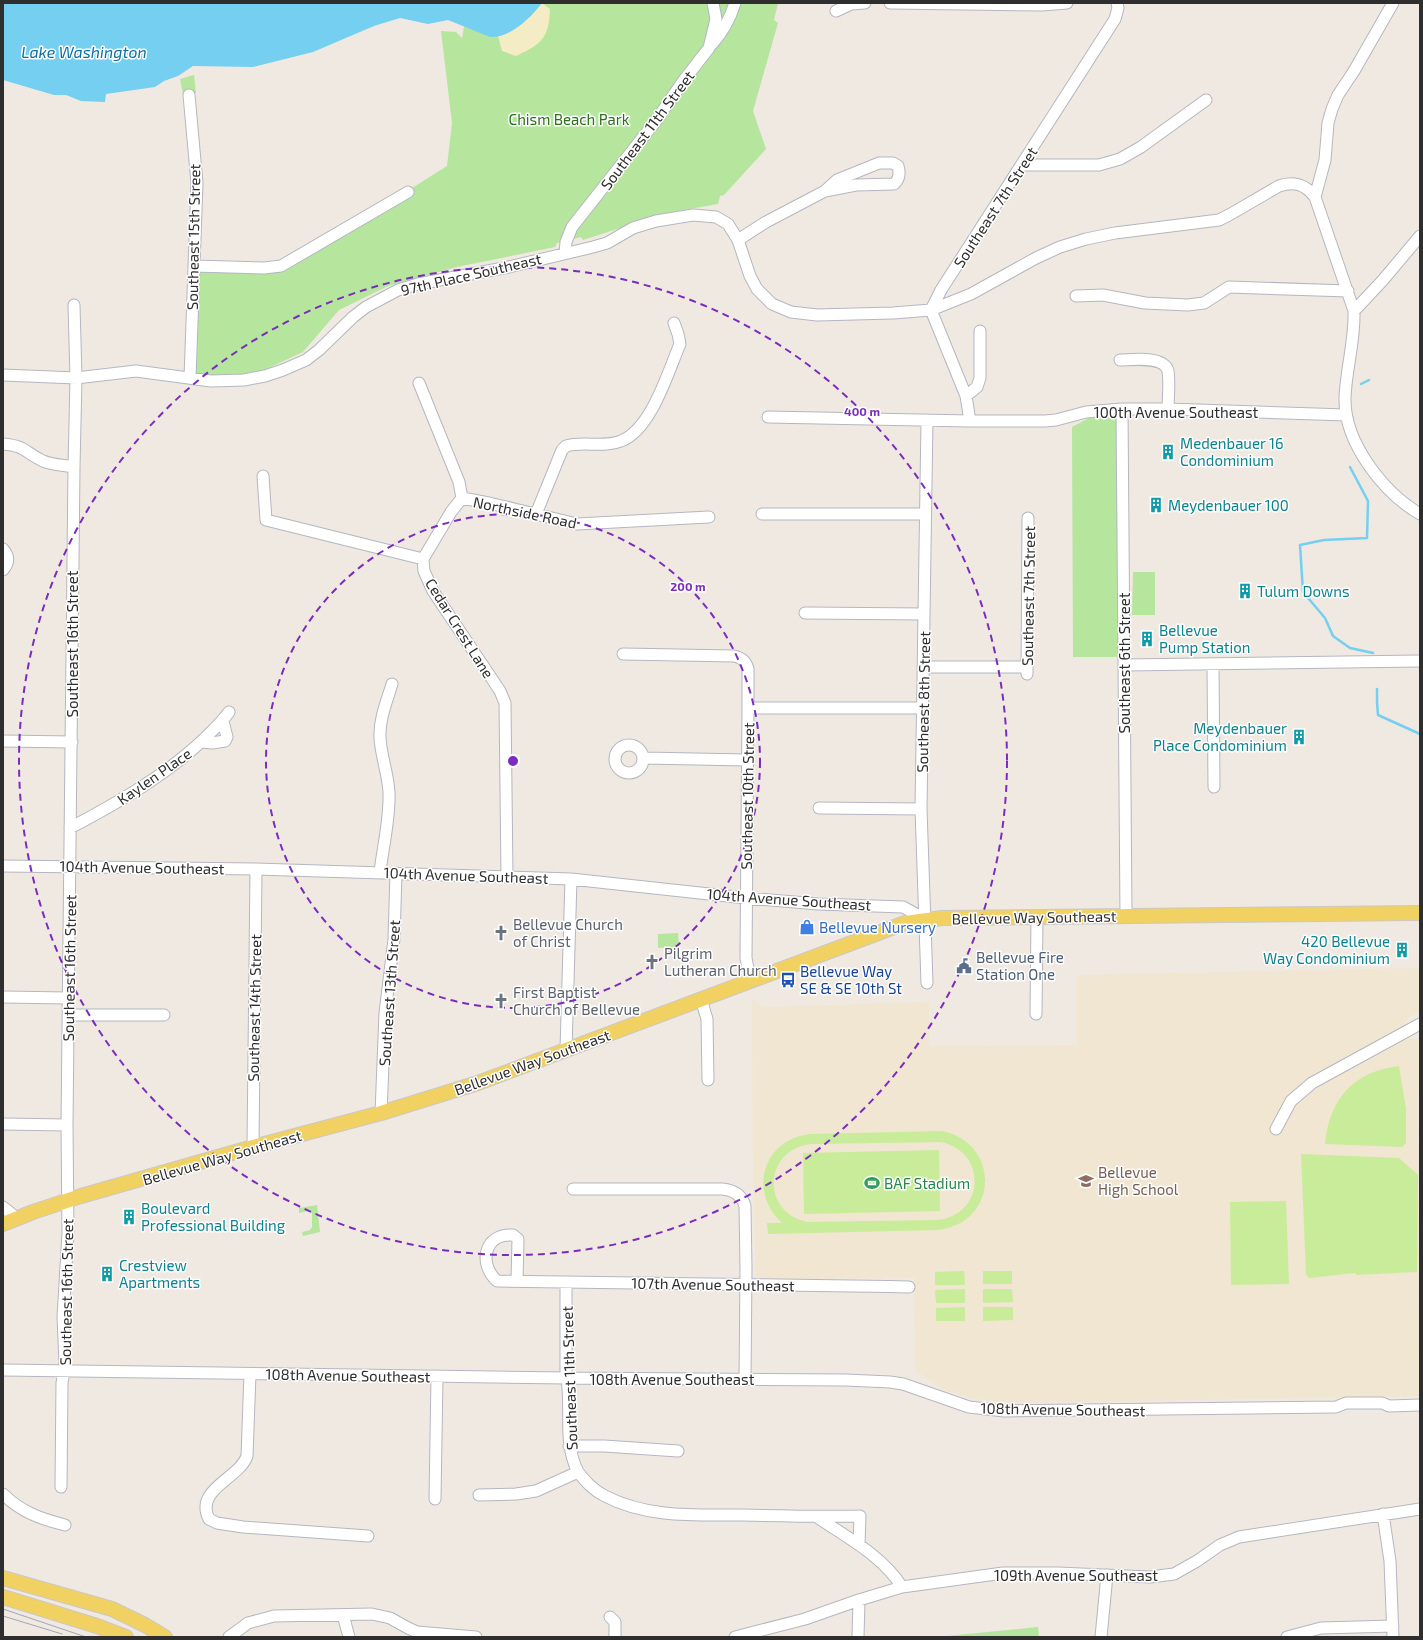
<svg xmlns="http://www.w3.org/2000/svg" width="1423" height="1640" font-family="'Exo 2',sans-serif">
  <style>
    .education { fill: #f0e6d1 }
    .green { fill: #b6e59e }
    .sand { fill: #f3ecc5 }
    .pitch { fill: #c9ec9a; fill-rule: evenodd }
    .water { fill: #75cff0 }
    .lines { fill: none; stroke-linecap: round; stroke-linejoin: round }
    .stream { stroke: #75cff0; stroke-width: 2.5 }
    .minor-casing { stroke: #b4b7c1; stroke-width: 13 }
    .major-casing { stroke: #c9c9c9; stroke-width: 16 }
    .minor { stroke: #fff; stroke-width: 11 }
    .major { stroke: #f2d163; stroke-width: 14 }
    .tram { stroke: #a3a6b8; stroke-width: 1 }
    .ring { fill: none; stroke: #7b2cbf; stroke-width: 2; stroke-dasharray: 7 5 }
    .labels { text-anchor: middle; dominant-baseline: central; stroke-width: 3; stroke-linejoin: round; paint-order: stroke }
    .park-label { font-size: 15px; fill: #2c6e1b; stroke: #fff }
    .street-label { font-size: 15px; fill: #2e2e2e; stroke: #fff }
    .culture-label { font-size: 15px; fill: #0d838f; stroke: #fff; text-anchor: start }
    .worship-label { font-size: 15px; fill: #5b616d; stroke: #fff; text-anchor: start }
    .shop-label { font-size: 15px; fill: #366cbe; stroke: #fff; text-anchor: start }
    .service-label { font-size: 15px; fill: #4e5e75; stroke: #fff; text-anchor: start }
    .transit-label { font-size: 15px; fill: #164399; stroke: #fff; text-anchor: start }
    .education-label { font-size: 15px; fill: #785e54; stroke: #fff; text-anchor: start }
    .leisure-label { font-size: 15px; fill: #27864d; stroke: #fff; text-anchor: start }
    .water-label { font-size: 16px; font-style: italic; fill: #0d6fa3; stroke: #fff }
    .centre { fill: #7b2cbf; stroke: #fff; stroke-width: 2 }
    .ring-label { font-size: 12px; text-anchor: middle; font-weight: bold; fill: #7b2cbf; stroke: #fff; stroke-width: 3; stroke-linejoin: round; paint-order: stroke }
  </style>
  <rect width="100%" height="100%" fill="#efe9e1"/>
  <path class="education" d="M1420,968V1011L1404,1021L1411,1038L1420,1039V1097H1418L1419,1396L1010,1403L971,1398L945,1390L915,1370L914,1278L756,1279L753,1173L752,999L763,1007L929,1002V1046L1077,1045V975Z"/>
  <path class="green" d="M468,3H778L774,20L778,23L753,111L766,149L724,195L720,196L718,204L667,213L583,240L581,237L557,243L555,247L457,267L388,286L339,310L303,352L243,380L195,376L194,266L273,268L412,191V188L447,166L452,123L441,31L456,32L462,38Z
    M194,75L196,93L183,94L180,79Z
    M1118,417V657H1073L1072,427L1089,418Z
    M1133,572H1155V615H1132Z
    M678,933L679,947L658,948V934Z
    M317,1205L320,1232L303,1236L302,1232L310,1230L312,1227V1213L309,1211L299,1213V1208Z
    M1038,1627L1039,1637H937Z"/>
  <path class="sand" d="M542,3L550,9C549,38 542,44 516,56L502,51L498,36L530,17Z"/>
  <path class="pitch" d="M1399,1066L1406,1109V1143L1402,1147L1325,1144C1329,1099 1354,1071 1399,1066Z
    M943,1131C1002,1145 998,1224 937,1230L768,1234L767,1223H782C747,1191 764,1138 811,1134ZM941,1142C988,1152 985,1215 937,1220L807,1222C760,1212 764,1149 811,1144Z
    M939,1150L940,1211L804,1214L803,1153Z
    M1301,1154L1399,1158L1418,1175L1417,1272L1356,1275L1355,1273L1309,1278L1306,1274Z
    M1286,1201L1289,1284L1231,1285L1230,1202Z
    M964,1271L965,1285H935V1272Z
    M983,1271H1012V1284H983Z
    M965,1289V1303H936L935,1290Z
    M983,1289H1012L1013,1302L983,1303Z
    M965,1307V1321H936V1308Z
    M983,1307H1013V1320L983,1321Z"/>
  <path class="water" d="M3,3H542C530,18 511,38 490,37L448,20L428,24L400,18L374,26L313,52L253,67L193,66L178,76L164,81L155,87L106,94L105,102L81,101L66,95H54L3,80Z"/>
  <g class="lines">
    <path class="stream" d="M1361,384L1369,380
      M1350,467L1368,501L1367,538L1324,540L1300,545L1303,592L1325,618L1333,636L1350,648L1373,653
      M1377,689V702L1378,715L1420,734"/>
    <g class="minor-casing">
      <path id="minor" d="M890,3L1042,5L1067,3
        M1393,3L1354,71L1338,95L1332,109L1328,123L1325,160L1315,197L1354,311C1355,341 1346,369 1345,398C1344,443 1384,493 1420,514
        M836,11L851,4L865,3
        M712,44C723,32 730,19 735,3
        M189,95L197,183L190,378
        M1022,165H1099L1120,159L1141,147L1206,100
        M738,240L766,222L825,191L856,185L894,184C900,179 900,173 898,166L893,163H879L837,180L825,191
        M565,253L566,242L572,227L655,122L684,80L709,48L716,19L713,3
        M194,266L264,268L281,266L408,192
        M1076,296L1103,295L1145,303L1188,305L1204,303L1229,287L1348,291
        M1354,311L1383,280L1420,236
        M1120,360C1132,360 1164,355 1168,371C1170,383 1168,397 1168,409
        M3,375L76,378L136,371L211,381L244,380L265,376L283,370L306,360L319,350L353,317L366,307L398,290L418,284L509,267L593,247L607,243L633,228L656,221L693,215L716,217L728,224L738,240L750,276L757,289L772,304L791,312L817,315L893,313L931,310L971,294L1036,258L1060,247L1086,239L1115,233L1219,220L1229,215L1279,186C1294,181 1305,184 1315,197
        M419,383L459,482L462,498
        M966,396L977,387L980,378V331
        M1122,409L1126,916
        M768,417L970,421H1045L1056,420L1086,412L1122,409H1168L1346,415
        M927,420L921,809L927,983
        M970,421L966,396L931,310L941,290L1115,19L1118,8L1117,3
        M3,444C26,446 24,452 43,461C52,465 63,465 74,467
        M263,476L266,520L423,559L424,571L433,591L500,691L505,703L507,876
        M462,498L489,503L577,524L709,517
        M536,514L562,450L566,446C583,441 604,448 621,441C651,430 668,372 680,344L678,334L674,323
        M762,514H925
        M3,549C9,556 9,563 3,570
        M423,559L451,512L462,498
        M805,613L924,614
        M623,654L734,656C742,658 746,661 748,669V708L746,958L748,969L752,981
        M1213,664L1214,787
        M1125,665L1420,661
        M923,667H1027
        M1027,674L1028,518
        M748,708H922
        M3,741L72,742
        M201,742L212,743L225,741L227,737L223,721
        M615 759a14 14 0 1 1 28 0a14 14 0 1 1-28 0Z
        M644,758L746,760
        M819,808L921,809
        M70,828C117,803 165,776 204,739C213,730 222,722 229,712
        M3,866L256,869L571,879L746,898L818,904L903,907L925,919
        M380,872C383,846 390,819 389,792C388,774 381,756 380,738C379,719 387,701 392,684
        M3,997L68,998
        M701,999L707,1019L708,1080
        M1036,1014L1037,917
        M68,1015H164
        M566,1050L571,879
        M381,1113L385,1013L394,939L396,873
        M3,1124L67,1125
        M1276,1129L1291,1101L1312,1083L1420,1024
        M253,1147L256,869
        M573,1189H722C733,1190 742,1195 745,1206L746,1270L745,1380
        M3,1207L17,1218
        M517,1281L518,1239L513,1235C484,1233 478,1264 497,1281C635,1284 772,1284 909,1287
        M566,1282V1372C573,1405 562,1441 578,1472
        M3,1370L567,1378L846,1380L890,1382L903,1384L969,1407L1004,1411L1336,1407L1346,1403H1382L1389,1406L1420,1405
        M250,1374L247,1456C239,1479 194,1489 209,1519L217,1523L243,1527L368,1536
        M569,1446H604L678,1451
        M61,1487L62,1383L65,1364L63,1317L68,1233L67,1125L74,467L76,378L74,305
        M3,1494C21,1512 41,1519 65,1525
        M479,1495L516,1494L536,1491L578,1472C586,1482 593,1490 605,1496C647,1518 695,1515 741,1515C781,1516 820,1517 860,1516L859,1545
        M435,1499L437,1377
        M1383,1514L1390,1561L1393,1637
        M817,1517C846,1537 883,1556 902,1587L1003,1573H1058L1150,1577L1174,1574L1197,1561L1220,1545L1239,1537L1420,1509
        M343,1615L349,1637
        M610,1617L615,1622V1637
        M229,1637L248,1623L274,1616L372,1614L390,1618L408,1628L417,1632L476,1637
        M735,1637L805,1619L859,1600L902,1587
        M858,1637L859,1600
        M1101,1637L1107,1575
        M1287,1637L1321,1628L1393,1626"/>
    </g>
    <g class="major-casing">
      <path id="major" d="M3,1224L33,1212L81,1196L253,1147L381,1113L478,1083L905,923L942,918L1420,913
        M3,1578L112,1609L145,1625L165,1637
        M3,1597L97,1626L126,1637"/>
    </g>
    <use href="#minor" class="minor"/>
    <use href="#major" class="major"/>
    <path class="tram" d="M3,1609L86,1637
      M3,1616L62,1634"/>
  </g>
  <g class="ring">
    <circle cx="513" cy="761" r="247"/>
    <circle cx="513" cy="761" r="494"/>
  </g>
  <defs>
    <g id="building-bare" transform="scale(1.2)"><path d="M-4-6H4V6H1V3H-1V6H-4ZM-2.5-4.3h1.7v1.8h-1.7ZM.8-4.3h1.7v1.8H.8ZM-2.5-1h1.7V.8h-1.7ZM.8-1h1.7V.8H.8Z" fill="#0f9aa8" stroke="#fff" stroke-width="2.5" paint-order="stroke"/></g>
    <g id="shop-bare" transform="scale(1.2)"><path d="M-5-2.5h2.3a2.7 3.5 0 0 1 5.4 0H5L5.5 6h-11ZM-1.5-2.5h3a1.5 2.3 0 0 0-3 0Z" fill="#3f7fe0" stroke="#fff" stroke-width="2.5" paint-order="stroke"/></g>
    <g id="church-bare" transform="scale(1.2)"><path d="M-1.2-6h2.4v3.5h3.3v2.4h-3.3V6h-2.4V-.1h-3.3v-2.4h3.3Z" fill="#6b7280" stroke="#fff" stroke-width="2.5" paint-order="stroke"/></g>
    <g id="civic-bare" transform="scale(1.2)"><path d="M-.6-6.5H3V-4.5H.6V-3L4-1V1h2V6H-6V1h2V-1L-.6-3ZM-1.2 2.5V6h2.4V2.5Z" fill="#5c6f8a" stroke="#fff" stroke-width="2.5" paint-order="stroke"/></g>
    <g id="bus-bare" transform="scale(1.2)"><path d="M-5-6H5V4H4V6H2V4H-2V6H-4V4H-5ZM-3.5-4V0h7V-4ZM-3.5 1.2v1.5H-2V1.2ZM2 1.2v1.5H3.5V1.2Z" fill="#1a4fb4" stroke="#fff" stroke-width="2.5" paint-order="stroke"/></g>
    <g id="school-bare" transform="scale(1.2)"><path d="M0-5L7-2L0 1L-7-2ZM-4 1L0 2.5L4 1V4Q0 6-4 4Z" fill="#8d6e63" stroke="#fff" stroke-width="2.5" paint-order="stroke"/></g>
    <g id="stadium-bare" transform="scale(1.2)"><path d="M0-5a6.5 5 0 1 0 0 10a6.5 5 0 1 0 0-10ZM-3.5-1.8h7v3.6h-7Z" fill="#2e9e5b" stroke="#fff" stroke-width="2.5" paint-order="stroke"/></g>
  </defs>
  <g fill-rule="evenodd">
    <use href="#building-bare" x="1168" y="452"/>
    <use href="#building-bare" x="1156" y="505"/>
    <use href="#building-bare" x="1245" y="591"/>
    <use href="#building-bare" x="1147" y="639"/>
    <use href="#building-bare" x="1299" y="737"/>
    <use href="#shop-bare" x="807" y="927"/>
    <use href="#church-bare" x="501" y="933"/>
    <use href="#building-bare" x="1402" y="950"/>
    <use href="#church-bare" x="652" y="962"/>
    <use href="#civic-bare" x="964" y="966"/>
    <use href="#bus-bare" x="788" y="980"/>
    <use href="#church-bare" x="501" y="1001"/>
    <use href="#school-bare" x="1086" y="1181"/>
    <use href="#stadium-bare" x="872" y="1183"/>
    <use href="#building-bare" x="129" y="1217"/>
    <use href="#building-bare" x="107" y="1274"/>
  </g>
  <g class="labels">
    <g class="park-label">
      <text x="569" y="119">Chism Beach Park</text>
    </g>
    <g class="street-label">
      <text transform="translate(647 130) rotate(-53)">Southeast 11th Street</text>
      <text transform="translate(995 207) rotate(-57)">Southeast 7th Street</text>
      <text transform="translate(193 237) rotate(-89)">Southeast 15th Street</text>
      <text transform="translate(471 274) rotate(-13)">97th Place Southeast</text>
      <text x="1176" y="412">100th Avenue Southeast</text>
      <text transform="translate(525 512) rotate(12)">Northside Road</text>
      <text transform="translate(1028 596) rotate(-89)">Southeast 7th Street</text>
      <text transform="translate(460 628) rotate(58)">Cedar Crest Lane</text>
      <text transform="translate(72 644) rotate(-90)">Southeast 16th Street</text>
      <text transform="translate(1124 663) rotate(-90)">Southeast 6th Street</text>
      <text transform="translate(923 702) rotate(-89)">Southeast 8th Street</text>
      <text transform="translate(154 776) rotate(-35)">Kaylen Place</text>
      <text transform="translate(747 796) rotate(-89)">Southeast 10th Street</text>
      <text transform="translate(142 867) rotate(1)">104th Avenue Southeast</text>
      <text transform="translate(466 875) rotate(2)">104th Avenue Southeast</text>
      <text transform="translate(789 899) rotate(4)">104th Avenue Southeast</text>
      <text transform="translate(1034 917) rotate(-1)">Bellevue Way Southeast</text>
      <text transform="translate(69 968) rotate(-89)">Southeast 16th Street</text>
      <text transform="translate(389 993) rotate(-86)">Southeast 13th Street</text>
      <text transform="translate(254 1008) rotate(-89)">Southeast 14th Street</text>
      <text transform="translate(532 1062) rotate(-20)">Bellevue Way Southeast</text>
      <text transform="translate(222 1157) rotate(-16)">Bellevue Way Southeast</text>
      <text transform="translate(713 1284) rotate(1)">107th Avenue Southeast</text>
      <text transform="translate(66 1292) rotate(-89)">Southeast 16th Street</text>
      <text transform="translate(348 1375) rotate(1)">108th Avenue Southeast</text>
      <text transform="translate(569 1378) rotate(-92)">Southeast 11th Street</text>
      <text x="672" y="1379">108th Avenue Southeast</text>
      <text transform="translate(1063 1409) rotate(1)">108th Avenue Southeast</text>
      <text x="1076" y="1575">109th Avenue Southeast</text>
    </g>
    <g class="culture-label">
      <text x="1180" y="443">Medenbauer 16<tspan x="1180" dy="17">Condominium</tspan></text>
      <text x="1168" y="505">Meydenbauer 100</text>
      <text x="1257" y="591">Tulum Downs</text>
      <text x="1159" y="630">Bellevue<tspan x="1159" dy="17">Pump Station</tspan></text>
      <text x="1287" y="728" text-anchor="end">Meydenbauer<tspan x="1287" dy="17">Place Condominium</tspan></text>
      <text x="1390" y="941" text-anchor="end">420 Bellevue<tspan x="1390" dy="17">Way Condominium</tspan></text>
      <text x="141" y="1208">Boulevard<tspan x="141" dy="17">Professional Building</tspan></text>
      <text x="119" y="1265">Crestview<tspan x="119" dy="17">Apartments</tspan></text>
    </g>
    <g class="worship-label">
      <text x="513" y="924">Bellevue Church<tspan x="513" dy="17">of Christ</tspan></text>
      <text x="664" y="953">Pilgrim<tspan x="664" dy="17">Lutheran Church</tspan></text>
      <text x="513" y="992">First Baptist<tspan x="513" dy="17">Church of Bellevue</tspan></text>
    </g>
    <g class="shop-label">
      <text x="819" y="927">Bellevue Nursery</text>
    </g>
    <g class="service-label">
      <text x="976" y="957">Bellevue Fire<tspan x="976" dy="17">Station One</tspan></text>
    </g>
    <g class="transit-label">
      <text x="800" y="971">Bellevue Way<tspan x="800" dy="17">SE &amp; SE 10th St</tspan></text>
    </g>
    <g class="education-label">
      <text x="1098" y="1172">Bellevue<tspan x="1098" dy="17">High School</tspan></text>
    </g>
    <g class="leisure-label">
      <text x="884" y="1183">BAF Stadium</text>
    </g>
    <g class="water-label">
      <text x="84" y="51">Lake Washington</text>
    </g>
  </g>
  <circle cx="513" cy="761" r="6" class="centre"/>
  <g class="ring-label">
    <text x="862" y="416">400 m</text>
    <text x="688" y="591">200 m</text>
  </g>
  <rect width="1423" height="1640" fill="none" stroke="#2e2e2e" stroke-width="8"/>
</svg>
